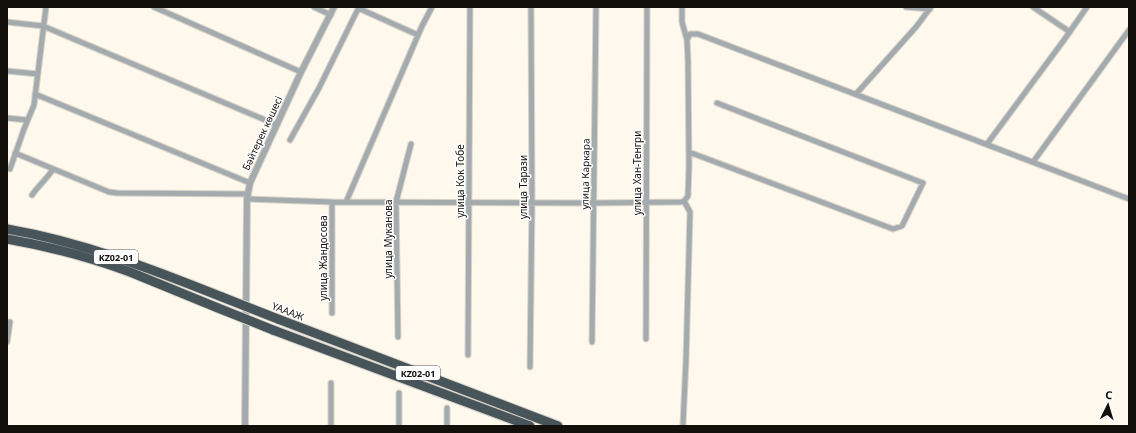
<svg xmlns="http://www.w3.org/2000/svg" width="1136" height="433" font-family="'Noto Sans',sans-serif">
  <style>
    .lines { fill: none; stroke-linecap: round; stroke-linejoin: round }
    .minor-casing { stroke: #d8d3c9; stroke-width: 7 }
    .tertiary-casing { stroke: #d8d3c9; stroke-width: 8 }
    .motorway-casing { stroke: #d8d3c9; stroke-width: 11 }
    .minor { stroke: #a4abae; stroke-width: 5 }
    .tertiary { stroke: #a4abae; stroke-width: 6 }
    .motorway { stroke: #47555b; stroke-width: 9 }
    .motorway-bridge-casing { stroke: #d8d3c9; stroke-width: 11; stroke-linecap: butt }
    .motorway-bridge { stroke: #47555b; stroke-width: 9 }
    .labels { text-anchor: middle; dominant-baseline: central; stroke-width: 3; stroke-linejoin: round; paint-order: stroke }
    .shield { fill: #fff; stroke: #5a5855; stroke-width: 1 }
    .shield-label { font-size: 9px; font-weight: bold; fill: #13100c }
    .street-label { font-size: 10px; fill: #13100c; stroke: #fff }
  </style>
  <rect width="100%" height="100%" fill="#fef8ed"/>
  <g class="lines">
    <g class="minor-casing">
      <path id="minor" d="M154,7L301,72
        M314,7L331,15
        M682,7V22L687,40
        M906,7L930,9
        M1033,7L1070,32
        M358,8L418,35
        M7,22L43,26L277,125
        M7,71L38,74
        M35,94L250,183
        M856,94L916,27L931,7
        M7,118L27,120
        M290,140L319,88L359,7
        M987,144L1064,40L1087,7
        M689,152L893,229L902,226L923,183L717,103
        M15,153L109,192L117,193L248,194
        M1033,162L1129,30
        M7,168L10,169L24,129L34,105L46,7
        M32,195C38,186 47,179 53,169
        M247,199L332,202L594,203L681,202L684,201L688,196L689,165L688,61L687,40L690,34H698L1129,199
        M346,202L422,26L432,7
        M332,313V202
        M7,322H10L7,342
        M398,337L396,202L411,144
        M646,339L647,7
        M592,342L596,7
        M468,355L470,7
        M530,367L532,202L531,7
        M399,393V426
        M683,424L686,360L690,212L684,201
        M331,426V383
        M447,426V408"/>
    </g>
    <g class="tertiary-casing">
      <path id="tertiary" d="M245,426L247,199L250,183L301,72L334,7"/>
    </g>
    <g class="motorway-casing">
      <path id="motorway" d="M7,229C82,242 152,269 222,297
        M7,239C47,246 92,258 130,272C160,284 189,296 218,308
        M278,319L558,426
        M273,330L530,426"/>
    </g>
    <use href="#minor" class="minor"/>
    <use href="#tertiary" class="tertiary"/>
    <use href="#motorway" class="motorway"/>
    <g class="motorway-bridge-casing">
      <path id="motorway-bridge" d="M222,297L278,319
        M218,308L273,330"/>
    </g>
    <use href="#motorway-bridge" class="motorway-bridge"/>
  </g>
  <g class="labels">
    <g class="shield">
      <rect x="94" y="250" width="44" height="14" rx="3"/>
      <rect x="396" y="366" width="44" height="14" rx="3"/>
    </g>
    <g class="shield-label">
      <text x="116" y="257">KZ02-01</text>
      <text x="418" y="373">KZ02-01</text>
    </g>
    <g class="street-label">
      <text transform="translate(262 133) rotate(-65)">Бәйтерек көшесі</text>
      <text transform="translate(637 173) rotate(-90)">улица Хан-Тенгри</text>
      <text transform="translate(585 174) rotate(-89)">улица Каркара</text>
      <text transform="translate(460 181) rotate(-90)">улица Кок Тобе</text>
      <text transform="translate(523 187) rotate(-90)">улица Тарази</text>
      <text transform="translate(388 239) rotate(-90)">улица Муканова</text>
      <text transform="translate(323 258) rotate(-90)">улица Жандосова</text>
      <text transform="translate(288 311) rotate(21)">ҮАААЖ</text>
    </g>
  </g>
  <rect width="1136" height="433" fill="none" stroke="#13100c" stroke-width="16"/>
  <g transform="translate(1108 405) rotate(5)" stroke="#ffffff" stroke-width="3" paint-order="stroke">
  <path d="M0-3L7 15L0 10L-7 15Z" fill="#13100c"/>
  <text y="-6" font-size="11" font-weight="bold" text-anchor="middle" fill="#13100c">С</text>
  </g>
</svg>
